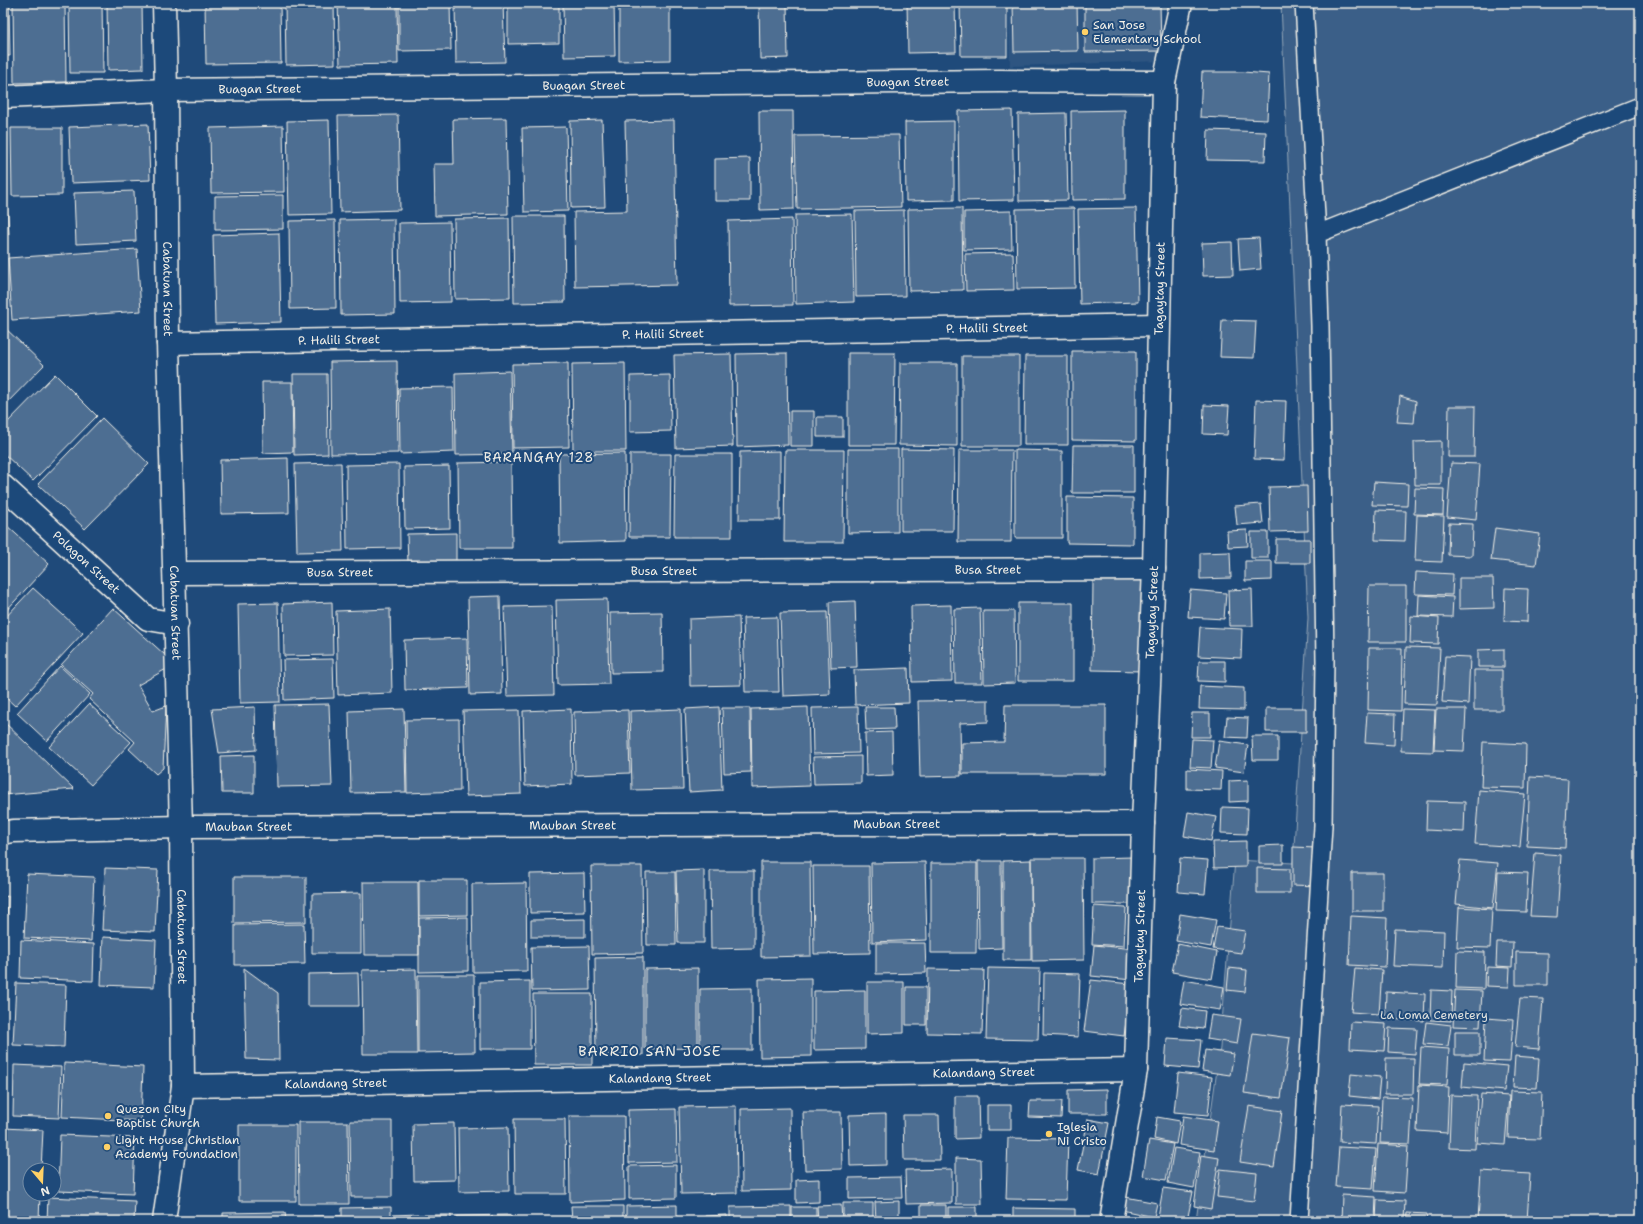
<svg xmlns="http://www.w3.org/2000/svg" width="1643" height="1224" font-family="'Shantell Sans',sans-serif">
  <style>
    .built { fill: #2d5581 }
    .green { fill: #3a5f88; stroke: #97a8b8 }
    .building { fill: #4d6e92; stroke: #f4f1e8 }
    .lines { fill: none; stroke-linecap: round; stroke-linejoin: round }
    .lane-casing { stroke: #f4f1e8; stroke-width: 20 }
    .street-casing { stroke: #f4f1e8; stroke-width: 25 }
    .lane { stroke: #1f4a7a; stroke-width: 17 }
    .street { stroke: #1f4a7a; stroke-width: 22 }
    .poi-dot { fill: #ffd166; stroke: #1f4a7a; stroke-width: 1.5 }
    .labels { text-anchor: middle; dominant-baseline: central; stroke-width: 4; stroke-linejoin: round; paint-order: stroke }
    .poi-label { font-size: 12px; fill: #f4f1e8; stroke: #1f4a7a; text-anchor: start }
    .street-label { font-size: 12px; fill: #f4f1e8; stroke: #1f4a7a }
    .park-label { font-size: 12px; fill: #e1e2de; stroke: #1f4a7a }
    .neighbourhood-label { font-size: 13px; letter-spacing: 1px; fill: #f4f1e8; stroke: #1f4a7a }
    .quarter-label { font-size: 14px; letter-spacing: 1px; fill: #f4f1e8; stroke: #1f4a7a }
  </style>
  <rect width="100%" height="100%" fill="#1f4a7a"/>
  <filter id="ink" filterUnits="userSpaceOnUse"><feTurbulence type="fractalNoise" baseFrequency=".025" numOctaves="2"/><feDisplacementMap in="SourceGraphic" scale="8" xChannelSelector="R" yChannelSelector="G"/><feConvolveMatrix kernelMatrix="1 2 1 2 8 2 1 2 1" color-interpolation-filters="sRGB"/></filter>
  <g filter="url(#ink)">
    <path class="built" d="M1008,3H1161L1162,61L1010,66Z"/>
    <path class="green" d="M1281,3H1640V1221H1196L1220,1048L1235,860L1293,863L1308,618Z"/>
    <path class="building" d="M3,3H9L10,56H3Z
      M13,3H65L66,82L14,83Z
      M69,3H102L103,73H70Z
      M107,3H142L143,69L108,70Z
      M205,3H280L281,63L206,64Z
      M285,3H334L335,64L286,65Z
      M338,3H397L398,64L340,65Z
      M399,3H450L451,50L399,51Z
      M455,3H503L505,62L456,63Z
      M508,3H559V43L508,44Z
      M563,3H614L615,56L564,57Z
      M619,3H670V60L619,61Z
      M759,3H787L788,58L760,59Z
      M907,3H955L956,52L908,53Z
      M960,3H1007V56H961Z
      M1013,3H1077L1078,51L1014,52Z
      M1085,3H1160L1161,51L1085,52Z
      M1202,72H1243L1269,74L1267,120L1200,117Z
      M1012,110L1014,200L959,201L958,111Z
      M1125,110V199L1072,200L1071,111Z
      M759,111H793L794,209L760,210Z
      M1066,113L1068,200L1019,201L1018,114Z
      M398,115L400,210L340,212L338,116Z
      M506,118L508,214L435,216L434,164H454L453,119Z
      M329,120L331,214L289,215L287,121Z
      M602,120L605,207L571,208L570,121Z
      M674,120L677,285L575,287L574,212L627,211L625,121Z
      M954,121V200L906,201L905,122Z
      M148,124L150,180L71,183L69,127Z
      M283,126L284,192L211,193L210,128Z
      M566,127L568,211L524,212L522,128Z
      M11,128H62V195L12,196Z
      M1208,130L1266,132L1265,161L1207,160Z
      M899,135L901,207L797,209L795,136Z
      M3,145L9,234L3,235Z
      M750,158V201H715V159Z
      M134,191L136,241L76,244L74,193Z
      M283,195V229L215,230V196Z
      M962,208L963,290L909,291L908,209Z
      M1074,208L1075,288L1017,289L1016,209Z
      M1136,208L1138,302L1080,304L1078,209Z
      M904,210L905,296L856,297L855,211Z
      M1011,211L1012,249L964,250V212Z
      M852,214L854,302L796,304L795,215Z
      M513,216H564L565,302L514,303Z
      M509,218L510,298L455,299L454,219Z
      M394,219L395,314L341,315L340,220Z
      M792,219L793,305L729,306L728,221Z
      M335,220L336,308L290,309L289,221Z
      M450,222L451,302L400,303L399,223Z
      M279,233L281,322L215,324L213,235Z
      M1259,238L1261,269L1240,271L1238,239Z
      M1232,242L1233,275L1203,276L1202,243Z
      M137,249L141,311L12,320L8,258Z
      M1013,253L1014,290L966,291L965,254Z
      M1222,320L1256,321L1254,358L1220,357Z
      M3,326L44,365L3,407Z
      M1072,351H1136V441L1072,440Z
      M787,353L788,445L737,447L736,354Z
      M848,353H895L894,445H848Z
      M731,354L733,446L676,448L674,355Z
      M962,356H1019V446H962Z
      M1025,356H1068V445H1024Z
      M397,361L398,453L331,454L330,362Z
      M568,363L569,447L513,448L512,364Z
      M625,363L626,451H573L572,364Z
      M900,363H957V446L899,445Z
      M510,371L512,454L456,455L455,373Z
      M55,374L97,416L33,481L3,453V427Z
      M293,374H327L328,454L294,455Z
      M670,375L671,431L630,432V376Z
      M262,382H292L293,452L263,453Z
      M453,387L454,452L400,454L399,388Z
      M1400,396L1416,401L1414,423L1397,422Z
      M1256,400L1286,401L1284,460L1254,459Z
      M1204,405L1229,406L1227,435L1203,434Z
      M1449,406H1475L1474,457H1448Z
      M790,411H814V446H790Z
      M817,417H843V437H817Z
      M102,418L149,464L85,529L38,484Z
      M1441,441V485H1415L1414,442Z
      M1073,445H1134V493H1072Z
      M848,449H898V532L848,533Z
      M901,449L954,450L953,531H901Z
      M785,450H844L843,542H784Z
      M959,450H1012L1011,542H958Z
      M1015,450L1062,451V538H1015Z
      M780,451V520H739L740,452Z
      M625,453L626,541L560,543L559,454Z
      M630,454H671L670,537H629Z
      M675,454H732V537H674Z
      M288,458L289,513L221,514L220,460Z
      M511,462L512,548H459L458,463Z
      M341,463L343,551L297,552L295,464Z
      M1451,463L1480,464L1476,520L1447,517Z
      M399,464L400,548L347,549L346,465Z
      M449,466L450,528L405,529L404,467Z
      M1374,482L1408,484L1407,506L1372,505Z
      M1307,486L1308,531L1270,532L1269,487Z
      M1415,488L1444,489L1443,515L1414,514Z
      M1067,497L1133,498V544L1067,543Z
      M1261,504L1263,523L1237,525L1235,506Z
      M1376,510L1406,511L1405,541L1375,540Z
      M1417,515L1444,516L1442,562L1415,561Z
      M1449,523L1473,524L1472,556L1448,555Z
      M5,524L49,564L3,614V526Z
      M1495,528L1540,534L1536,565L1491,560Z
      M1247,530L1248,546L1228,547L1227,531Z
      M1251,532H1268V558H1251Z
      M456,533V562L408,563L407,534Z
      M1276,539H1310V563H1276Z
      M1230,552L1231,578L1200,579V553Z
      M1245,561H1272V580L1245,581Z
      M1416,572L1453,574L1452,595L1415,594Z
      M1459,578H1493L1494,608L1459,609Z
      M1093,580H1143V671L1092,670Z
      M1369,586H1406V642H1368Z
      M33,588L83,633L15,706L3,695V620Z
      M1505,588L1528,589L1527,622L1504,621Z
      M1252,589L1253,626H1229L1228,590Z
      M1190,590L1226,593L1224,619L1188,617Z
      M1419,595L1453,597L1452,617L1418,616Z
      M500,596L502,694L470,695L468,597Z
      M607,599L609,684L558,685L556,600Z
      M855,601L857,667L831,668L829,602Z
      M332,602L333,655L284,656L283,604Z
      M278,603L280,702L240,703L238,604Z
      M1018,603H1073V681H1018Z
      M951,605L952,681L912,682L911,606Z
      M552,606L554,695L507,696L504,607Z
      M113,608L165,655L168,668L138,685L153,711L166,706L163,768L156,774L129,749L135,742L89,699L93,694L61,665Z
      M980,608L982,683H955L954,609Z
      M390,609L392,693L338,695L336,611Z
      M983,611H1014L1015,683L984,684Z
      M662,612L663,672L611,673L610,613Z
      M827,612L830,694L783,696L780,613Z
      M1411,616L1439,618L1438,644L1410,643Z
      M739,617L741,685L690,686L689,619Z
      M777,617L779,692H745L743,618Z
      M1200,627L1242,629L1241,658L1198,656Z
      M467,638L468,688L405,690L404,640Z
      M1406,647L1440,648L1437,705L1404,704Z
      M1369,648H1402L1401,711L1368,710Z
      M1504,649V667H1478V650Z
      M1445,656L1470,657L1468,704L1442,702Z
      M333,659L334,698L284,700L283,660Z
      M1199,661H1225V682L1198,681Z
      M60,666L90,694L47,741L17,713Z
      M908,668L909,703L855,705L854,670Z
      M1474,670H1502V710H1474Z
      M1200,686L1244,688V710L1199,709Z
      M988,700V722L960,723L961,776L920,777L918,701Z
      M89,704L131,742L91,785L49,747Z
      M329,704L332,786L277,787L275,705Z
      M1005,705H1106V774H962V743L1004,742Z
      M255,707L256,750L219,753L212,709Z
      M719,707L722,790L689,792L685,709Z
      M808,707L810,786L752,788L751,709Z
      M858,707L859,753L813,754L812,708Z
      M865,707H894L895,729L866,730Z
      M722,708H750L751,772L724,773Z
      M1266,708H1306V732H1266Z
      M404,709L406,792L351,793L349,711Z
      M571,709L572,784L525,786L523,711Z
      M681,709L683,789L632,790L630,711Z
      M1403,709L1435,710L1433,752L1401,751Z
      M1436,709H1466L1464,751L1434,750Z
      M519,710L521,794L466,796L463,711Z
      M628,710L630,773L575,775L574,712Z
      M1192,713H1210V737H1191Z
      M1367,713L1395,714L1394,745L1365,743Z
      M1227,717L1248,718L1247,738L1225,737Z
      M459,719L460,791L407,793L406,720Z
      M3,721L74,789L3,795Z
      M892,732L893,775L866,776L865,733Z
      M1252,736H1278V760H1253Z
      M1192,739L1213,740L1211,768L1190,767Z
      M1219,741L1248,745L1244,772L1215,768Z
      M1483,742L1526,744L1525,788L1481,787Z
      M254,755V793H222L221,756Z
      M861,756V783L814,784L813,757Z
      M1187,769L1222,771L1221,790L1187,789Z
      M1530,777L1568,779L1565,848L1527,846Z
      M1248,780V801L1229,802V781Z
      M1479,790L1525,794L1520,847L1475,844Z
      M1427,801L1465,802L1464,832L1426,830Z
      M1222,807L1248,808L1247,834L1221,833Z
      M1188,812L1216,817L1211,841L1184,836Z
      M1246,841V867L1214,868L1213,842Z
      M1283,845V864H1259V846Z
      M1293,847L1316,848L1317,886L1293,885Z
      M1535,853L1561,855L1557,917L1530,916Z
      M1133,857L1134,904H1092V858Z
      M1031,858H1083L1084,960L1032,961Z
      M1180,858L1208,860L1205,894L1178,892Z
      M1031,860V960H1003V861Z
      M1460,860L1498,863L1493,908L1456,904Z
      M978,861H1001L1002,948L979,949Z
      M761,862H810L811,956L761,957Z
      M925,862L927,940L872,942L871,863Z
      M931,863H977L976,953H931Z
      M591,866H642L643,953L592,954Z
      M813,866H869L870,953L814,954Z
      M105,868L158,870L155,932L102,930Z
      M1257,868L1290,869V893H1257Z
      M704,870V943H678L676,871Z
      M710,871H754V948L711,949Z
      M646,872H675L676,945H647Z
      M1498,872L1528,873L1526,912L1496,911Z
      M584,873L585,912L530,913V874Z
      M1352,873H1383V911H1352Z
      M27,874L94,877L91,941L24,938Z
      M234,877H306V922L234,923Z
      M419,880H467V915L419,916Z
      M363,882H418L419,955H364Z
      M526,883L527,971L473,972L472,884Z
      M361,893V953H312V894Z
      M8,896L5,978H3V897Z
      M1094,906L1126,908L1124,946L1092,944Z
      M1459,907L1492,909L1490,948L1457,947Z
      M1180,914L1216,920L1211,947L1176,941Z
      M1351,916L1387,918L1385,967L1349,965Z
      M468,917V971L419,972V918Z
      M585,919V937H531V920Z
      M304,924L305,964L235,965V925Z
      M1217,927L1245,931L1241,953L1213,949Z
      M1395,929L1444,931L1443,968L1393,966Z
      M103,937L156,940L154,987L101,985Z
      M21,940L94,944L93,981L20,978Z
      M1497,942H1513L1512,967L1496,966Z
      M876,943H925L926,973L876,974Z
      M1178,944L1217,952L1212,979L1172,972Z
      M1094,945L1135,949L1132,980L1091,976Z
      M589,946L590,990L532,991L531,947Z
      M1457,951L1485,952L1484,989L1456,988Z
      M1516,952L1548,953V985H1516Z
      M643,957V1055H596L595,958Z
      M1487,967L1510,968L1509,987L1486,986Z
      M244,968L278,993L279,1060L246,1059Z
      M698,968V1048L645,1049V969Z
      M988,968L1040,969L1038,1040L986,1039Z
      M1229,968L1247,970L1245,992L1227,990Z
      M1355,968L1382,970L1379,1014L1351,1012Z
      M416,969L417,1054H363L362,970Z
      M928,969L984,970L982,1034L927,1033Z
      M358,973L359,1006H308V974Z
      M1044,973L1080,974L1078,1037L1043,1035Z
      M418,975H474L475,1052L418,1053Z
      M811,978V1056L760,1057L759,979Z
      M1091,980L1131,984L1124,1036L1084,1031Z
      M1184,980L1224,987L1220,1010L1180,1004Z
      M530,981V1049H480V982Z
      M867,982H904V1033L867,1034Z
      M16,983L66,985L64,1047L13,1045Z
      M906,987H926V1025H906Z
      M752,988V1050H700V989Z
      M865,990V1049L814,1050V991Z
      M1431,990L1452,991L1451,1021L1430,1020Z
      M1455,990L1482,991L1480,1027L1453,1026Z
      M1386,992L1425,994L1424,1021L1385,1019Z
      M533,994H592V1065H534Z
      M1520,998L1543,999L1539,1049L1515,1047Z
      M1182,1008L1205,1011L1203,1029L1179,1026Z
      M1211,1015L1241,1019L1237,1044L1207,1039Z
      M1486,1018L1513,1020L1510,1062L1484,1061Z
      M1351,1022L1386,1024L1384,1051L1350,1049Z
      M1426,1022L1451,1025L1448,1046L1423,1044Z
      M1389,1028L1417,1029L1415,1054L1388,1052Z
      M1455,1031H1480V1055H1455Z
      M1253,1033L1290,1038L1281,1098L1244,1093Z
      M1167,1038L1201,1040L1198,1069L1165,1066Z
      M1421,1047L1449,1049L1447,1085L1419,1084Z
      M1205,1050L1234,1054L1230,1075L1202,1071Z
      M1515,1056L1539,1058L1537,1088L1513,1087Z
      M1386,1058H1414L1413,1094H1385Z
      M1464,1062L1507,1066L1504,1091L1462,1087Z
      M64,1063L143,1067L141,1121L62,1117Z
      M14,1065L61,1067L59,1118L13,1116Z
      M1178,1073L1212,1077L1208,1115L1174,1112Z
      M1351,1074L1380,1077L1378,1099L1349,1096Z
      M1419,1085L1449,1087L1447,1133L1417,1131Z
      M1107,1089V1114H1068V1090Z
      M1510,1091L1542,1092L1540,1139L1508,1138Z
      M1481,1094L1509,1096L1505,1145L1477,1143Z
      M1451,1095L1477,1096L1475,1149L1449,1148Z
      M955,1096H978L979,1138L955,1139Z
      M1382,1097L1413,1098L1410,1144L1380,1143Z
      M1030,1101H1062L1061,1118L1029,1117Z
      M1342,1104L1378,1106L1376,1144L1340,1142Z
      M987,1105H1011V1130H987Z
      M736,1106L737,1193L681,1194L679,1107Z
      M1249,1106L1282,1111L1274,1167L1240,1162Z
      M790,1108L791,1190L742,1191L741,1109Z
      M676,1109L677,1162L629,1163L628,1110Z
      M803,1112H841L842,1169L805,1170Z
      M886,1114V1165L850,1166L849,1115Z
      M903,1115H939L940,1160H904Z
      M569,1116H624L625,1200L570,1202Z
      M1183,1116L1218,1121L1214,1150L1179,1145Z
      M1157,1117L1180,1121L1176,1144L1154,1139Z
      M514,1119H565L566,1194H515Z
      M1088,1119L1109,1123L1099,1174L1078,1170Z
      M350,1121H392V1197H351Z
      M298,1122H348L349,1204H299Z
      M454,1123L455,1180L414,1181L413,1124Z
      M239,1125H296V1201H239Z
      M508,1127L509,1191L459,1192L458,1128Z
      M4,1128L43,1130L41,1170H30V1194H40L39,1221H3Z
      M60,1135L135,1138L133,1194L58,1191Z
      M1008,1138L1068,1139L1066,1200L1006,1199Z
      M1149,1140L1173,1144L1166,1180L1143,1176Z
      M1378,1144L1408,1146L1405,1193L1375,1191Z
      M1339,1147L1376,1149L1373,1189L1336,1187Z
      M1174,1148L1200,1152L1194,1188L1168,1183Z
      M1201,1155L1219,1158L1211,1209L1194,1206Z
      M956,1158L981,1159L982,1204H956Z
      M676,1165V1198L629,1199V1166Z
      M952,1169V1203L906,1204L905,1170Z
      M1220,1169L1257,1173L1254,1201L1217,1197Z
      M1481,1171L1530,1174L1527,1221H1478Z
      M901,1177L902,1198L849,1199V1178Z
      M819,1179V1202L796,1203V1180Z
      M1163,1188L1193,1192L1187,1221H1178L1158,1217Z
      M1342,1195L1376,1197L1375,1221H1341Z
      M1120,1196L1157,1203L1154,1217L1117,1209Z
      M48,1197L135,1201L134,1221H47Z
      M1377,1200L1405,1201L1404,1221H1376Z
      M899,1201V1221H876L875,1202Z
      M843,1203H873V1221H843Z
      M677,1205V1221H626V1206Z
      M841,1205L842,1221H818L817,1206Z
      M921,1205H946V1221H921Z
      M571,1206H623V1221H572Z
      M791,1206V1221H730V1207Z
      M391,1207V1221H342V1208Z
      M792,1207H816V1221H792Z
      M948,1207H977V1221H948Z
      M1013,1208L1075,1209V1221H1013Z
      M285,1212L286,1221H223V1213Z
      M1407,1213L1427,1214L1426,1221H1406Z
      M418,1214V1221H393V1215Z
      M419,1215H451V1221H419Z
      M511,1215V1221H456V1216Z
      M727,1215V1221H705V1216Z
      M313,1216H341V1221H313Z"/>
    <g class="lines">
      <g class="lane-casing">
        <path id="lane" d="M1317,234L1640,106
          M1299,1221L1323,826L1325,661L1320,326L1317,234L1304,3"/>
      </g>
      <g class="street-casing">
        <g id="street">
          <path id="s1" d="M164,3L166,90L168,343L181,827L183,1086L164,1221"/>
          <path id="s2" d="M3,97L166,90L1000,81L1164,82"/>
          <path id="s3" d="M168,343L1158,325"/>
          <path id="s4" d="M3,486L148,619L177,624"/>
          <path id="s5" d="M175,573L1154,569"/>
          <path id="s6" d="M3,833L13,831L181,827L1143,823"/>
          <path id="s7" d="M183,1086L1136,1070"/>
          <path id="s8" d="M1111,1221L1136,1070L1143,823L1154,569L1164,82L1181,3"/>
        </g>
      </g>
      <use href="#lane" class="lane"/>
      <use href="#street" class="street"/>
    </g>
  </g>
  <g class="poi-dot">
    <circle cx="1085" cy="32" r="4"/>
    <circle cx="108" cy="1116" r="4"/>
    <circle cx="1049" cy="1134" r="4"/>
    <circle cx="107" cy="1147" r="4"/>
  </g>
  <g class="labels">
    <g class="poi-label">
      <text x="1093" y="25">San Jose<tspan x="1093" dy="14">Elementary School</tspan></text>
      <text x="116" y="1109">Quezon City<tspan x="116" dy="14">Baptist Church</tspan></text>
      <text x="1057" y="1127">Iglesia<tspan x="1057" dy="14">Ni Cristo</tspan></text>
      <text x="115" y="1140">Light House Christian<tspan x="115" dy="14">Academy Foundation</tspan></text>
    </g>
    <g class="street-label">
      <text stroke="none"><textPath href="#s2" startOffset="905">Buagan Street</textPath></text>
      <text stroke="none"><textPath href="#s2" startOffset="581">Buagan Street</textPath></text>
      <text stroke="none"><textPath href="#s2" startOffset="257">Buagan Street</textPath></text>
      <text stroke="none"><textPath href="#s8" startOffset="935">Tagaytay Street</textPath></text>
      <text stroke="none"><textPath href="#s1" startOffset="286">Cabatuan Street</textPath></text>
      <text stroke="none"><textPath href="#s3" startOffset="819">P. Halili Street</textPath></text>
      <text stroke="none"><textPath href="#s3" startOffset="495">P. Halili Street</textPath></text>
      <text stroke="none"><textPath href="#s3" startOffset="171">P. Halili Street</textPath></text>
      <text stroke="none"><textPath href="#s4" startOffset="113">Polagon Street</textPath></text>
      <text stroke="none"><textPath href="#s5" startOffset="813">Busa Street</textPath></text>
      <text stroke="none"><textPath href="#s5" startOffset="489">Busa Street</textPath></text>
      <text stroke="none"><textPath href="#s5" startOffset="165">Busa Street</textPath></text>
      <text stroke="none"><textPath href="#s8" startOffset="611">Tagaytay Street</textPath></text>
      <text stroke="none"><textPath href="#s1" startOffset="610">Cabatuan Street</textPath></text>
      <text stroke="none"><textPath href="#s6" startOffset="894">Mauban Street</textPath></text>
      <text stroke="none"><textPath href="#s6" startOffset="570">Mauban Street</textPath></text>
      <text stroke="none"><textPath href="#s6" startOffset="246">Mauban Street</textPath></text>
      <text stroke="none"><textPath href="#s8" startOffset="287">Tagaytay Street</textPath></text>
      <text stroke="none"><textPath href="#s1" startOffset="934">Cabatuan Street</textPath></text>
      <text stroke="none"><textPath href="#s7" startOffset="801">Kalandang Street</textPath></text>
      <text stroke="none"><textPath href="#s7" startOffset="477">Kalandang Street</textPath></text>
      <text stroke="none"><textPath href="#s7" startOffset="153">Kalandang Street</textPath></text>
    </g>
    <g class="park-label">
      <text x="1434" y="1015">La Loma Cemetery</text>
    </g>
    <g class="neighbourhood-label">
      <text x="539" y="457">BARANGAY 128</text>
    </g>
    <g class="quarter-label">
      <text x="650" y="1051">BARRIO SAN JOSE</text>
    </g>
  </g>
  <rect width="1643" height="1224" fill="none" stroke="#1f4a7a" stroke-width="16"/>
  <rect x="8" y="8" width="1627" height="1208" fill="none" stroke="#f4f1e8" stroke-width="1.5" filter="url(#ink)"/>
  <g transform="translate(42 1182) rotate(161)"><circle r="19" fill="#1f4a7a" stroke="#748da6"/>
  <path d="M0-3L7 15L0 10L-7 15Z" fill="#ffd166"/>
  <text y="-6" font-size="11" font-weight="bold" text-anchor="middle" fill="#f4f1e8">N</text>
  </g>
</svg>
